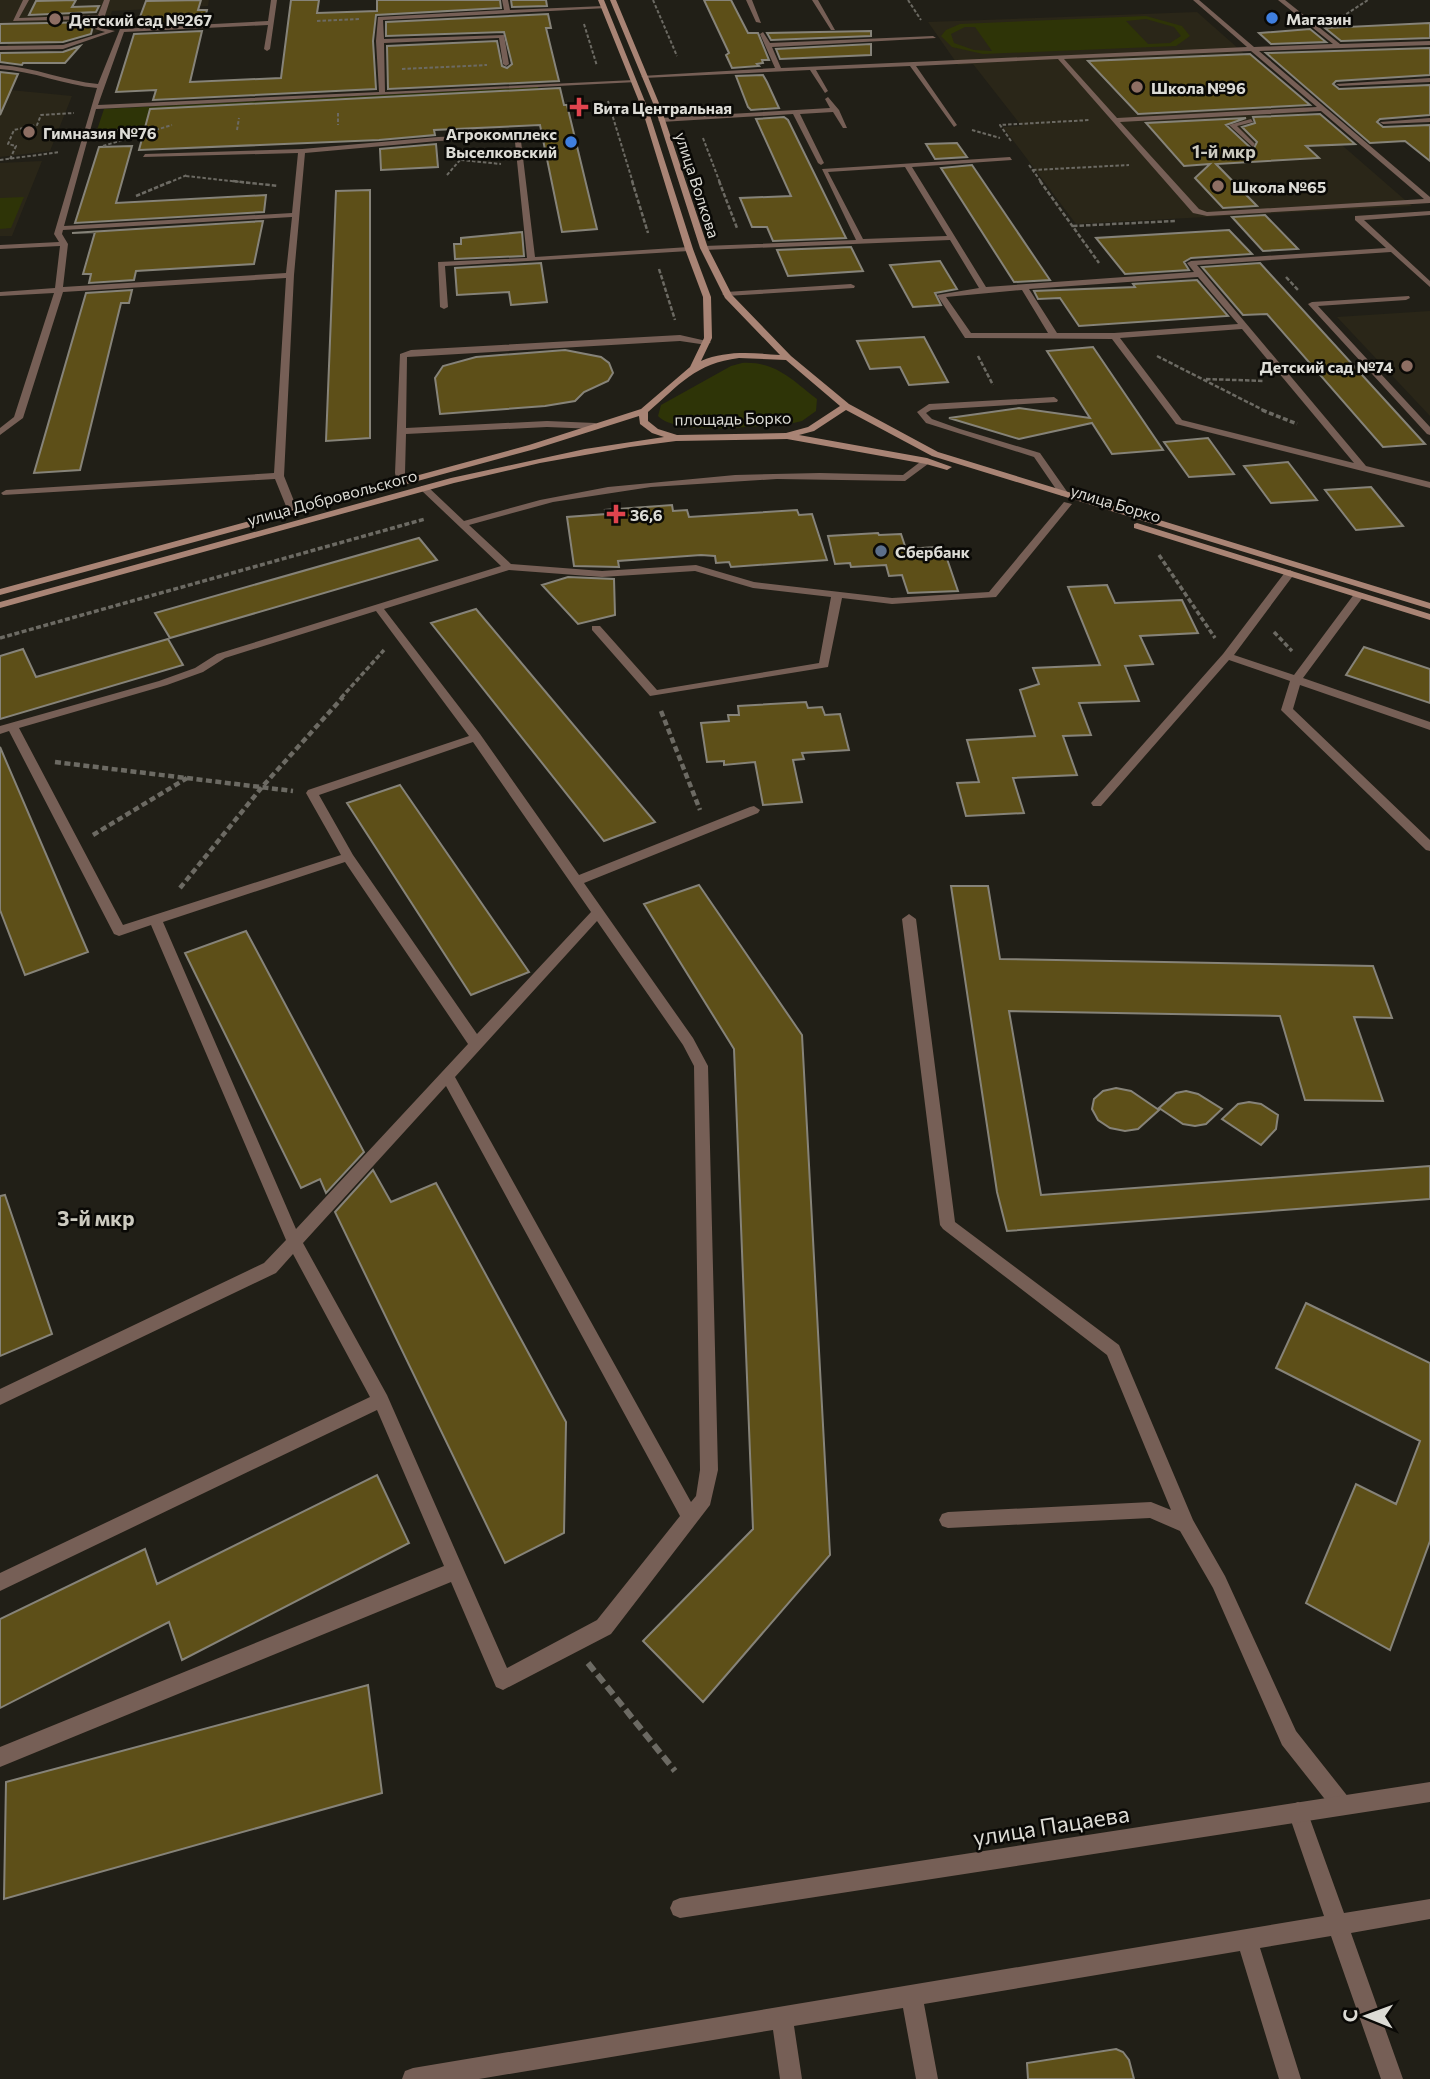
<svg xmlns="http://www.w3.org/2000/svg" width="1430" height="2079" font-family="Commissioner,sans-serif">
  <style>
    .built { fill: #2a2618 }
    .green { fill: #2e3407; fill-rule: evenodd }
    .building { fill: #5d4f18; stroke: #868379; stroke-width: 2 }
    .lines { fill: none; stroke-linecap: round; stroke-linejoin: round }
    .path-far4 { stroke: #6c6a63; stroke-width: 2; stroke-dasharray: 3.5 2; stroke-linecap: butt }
    .path-far3 { stroke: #6c6a63; stroke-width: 2.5; stroke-dasharray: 4.5 2; stroke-linecap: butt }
    .path-far2 { stroke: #6c6a63; stroke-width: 3.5; stroke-dasharray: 5 2.5; stroke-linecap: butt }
    .path-far1 { stroke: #6c6a63; stroke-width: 4.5; stroke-dasharray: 6 3.5; stroke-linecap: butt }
    .path { stroke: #6c6a63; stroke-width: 6; stroke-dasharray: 10 5; stroke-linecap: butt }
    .service { fill: #765f56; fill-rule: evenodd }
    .minor { fill: #765f56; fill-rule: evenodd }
    .secondary { fill: #a98475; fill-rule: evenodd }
    .shop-dot { fill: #3f7fe0; stroke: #0a0906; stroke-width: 2.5 }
    .education-dot { fill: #8d6e63; stroke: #0a0906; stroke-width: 2.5 }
    .health-dot { fill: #e0444e; stroke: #0a0906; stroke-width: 2.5 }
    .service-dot { fill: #5c6f8a; stroke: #0a0906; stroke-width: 2.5 }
    .labels { text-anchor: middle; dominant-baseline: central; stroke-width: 5; stroke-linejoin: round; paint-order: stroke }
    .far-poi-label { font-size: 16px; font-weight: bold; fill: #dcdbd5; stroke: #0a0906; text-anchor: start }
    .far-street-label { font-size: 16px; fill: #dcdbd5; stroke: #0a0906 }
    .far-neighbourhood-label { font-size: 18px; font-weight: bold; fill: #cccabf; stroke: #0a0906 }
    .neighbourhood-label { font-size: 21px; font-weight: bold; fill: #cccabf; stroke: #0a0906 }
    .near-street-label { font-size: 23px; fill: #dcdbd5; stroke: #0a0906 }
  </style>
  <rect width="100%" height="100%" fill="#211f17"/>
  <path class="built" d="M0,0H209L208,6L112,11L106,28L89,36L57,44L7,46L11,37H0Z
    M1197,12L1310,112L1305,113L1412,206L1076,224L1003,127L1021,126L1020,124L973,64L958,65L928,22Z
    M0,89L72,96L50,151L0,157Z
    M42,161L12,236H0V163Z
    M1430,311V416L1337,317Z"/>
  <path class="green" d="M1146,16L1182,26L1190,36L1176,46L983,54L952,47L941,36L946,30L960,24ZM1146,19L1174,27L1181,36L1170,43L1148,44L1126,21ZM965,27H975L992,51L974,50L954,43L951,34Z
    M538,87L542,112L375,123L101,136L94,139L104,109Z
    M24,197L11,228L0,229V198Z
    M742,363C776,361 792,380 817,399L816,411L802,421L789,424C760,425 678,437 658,416L661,405L731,366Z"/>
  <path class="building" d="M76,0L72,7L99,6L96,12L29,15L36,1Z
    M201,0L198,10H207L204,22L137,25L146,1Z
    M291,0H319L317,13L377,11V0H500L501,8L376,15L373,41L376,89L153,100L156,90L116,92L134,34L202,31L190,82L281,78Z
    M511,0H546L547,6L512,7Z
    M704,0H731L748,33H758L769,60H762L763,63L757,64L759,66L732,68L726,55L729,53Z
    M548,14L551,28H546L559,81L388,89L387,46L497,41L502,66L507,68L512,64L504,32L386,36V22Z
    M94,22L91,34L63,42L0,43V24Z
    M1430,23V38L1341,41L1325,28Z
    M1310,29L1326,42L1271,44L1259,33Z
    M871,31V36L771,40L767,33Z
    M871,44V55L780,59L776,49Z
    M80,46L65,63H23L22,65L0,62V53L63,52Z
    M1430,48V75L1336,81L1333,84L1339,89L1430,85V115L1380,119L1377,122L1383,127L1430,125V161L1405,141L1370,143L1266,53Z
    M1250,54L1310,105L1138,114L1088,61Z
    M0,72L18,74L0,115Z
    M763,75L767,82L779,108L751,110L748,107L736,76Z
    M560,88L564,105H567L597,229L562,232L540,125L434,130L435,135L379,140L139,150L150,109Z
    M1320,114L1355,144L1306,146L1319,158L1216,164L1257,206L1223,208L1195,178L1210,164L1184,166L1146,123L1246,118L1226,125L1253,150L1257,142L1242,127L1255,123L1253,117Z
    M784,117L788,120L846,238L773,241L767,227H752L740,198L791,196L756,119Z
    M957,143L967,157L935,159L926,144Z
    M436,144L438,167L381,170L380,149Z
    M132,146L116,203L266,195L264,212L75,223L99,147Z
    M972,165L1050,280L1014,282L941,168Z
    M370,190V438L326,441L336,191Z
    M1265,215L1298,249L1263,251L1232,217Z
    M263,221L254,264L136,271L134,280L89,283L91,274H83L95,232L72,233Z
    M1229,230L1252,254L1191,258L1184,262L1189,270L1125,274L1096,238Z
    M522,232L524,256L455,259L454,244H461V238Z
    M851,247L863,271L788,276L777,250Z
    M940,261L957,289L935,293L941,305L913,307L890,265Z
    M541,263L547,302L511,305L509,292L457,295L455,268Z
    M1260,263L1425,444L1383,447L1267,314L1243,315L1202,267Z
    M1197,280L1228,316L1079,326L1060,298L1038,299L1034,291L1135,287L1133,284Z
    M132,290L129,303H121L80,470L34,473L86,293Z
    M924,337L948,382L909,385L900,367L870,369L857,341Z
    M1093,347L1163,450L1112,454L1092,423L1019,439L949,418L1019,408L1090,418L1047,351Z
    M565,350L601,357L609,363L613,373L608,381L584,392L575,401L545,406L440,414L435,378L443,366L476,357Z
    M1208,438L1234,474L1189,477L1164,442Z
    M1288,462L1317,500L1271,503L1244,466Z
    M1371,487L1403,526L1356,530L1325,490Z
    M672,505L673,511L687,510L689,517L797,510L799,515L812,514L827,560L731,567L729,562L716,563L715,556L701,555L618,561L619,567L574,566L567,517L606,514L605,510Z
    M878,533L879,535L901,534L906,549L935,547L936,551L944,550L958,591L908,593L902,575L889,576L886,565L851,567L850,563L835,564L828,536Z
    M419,538L437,560L170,638L155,613Z
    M568,577L614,579L615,615L578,624L542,585Z
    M1107,585L1115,603L1182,600L1198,633L1140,636L1153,664L1125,666L1139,701L1079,703L1091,735L1063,736L1077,775L1013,778L1024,813L966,816L957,783L979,782L967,740L1035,736L1020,690L1039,684L1033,668L1100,665L1068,587Z
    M476,609L655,822L604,841L431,623Z
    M168,639L183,665L0,719V656L23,649L36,677Z
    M1364,647L1430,669V703L1346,675Z
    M806,702L808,708L822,707L825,715L840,714L849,750L802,753L804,759L793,760L802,802L763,805L755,762L724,765V761L707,762L701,723L729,721L728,715H739L738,706Z
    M0,747L88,952L25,975L0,910Z
    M400,785L529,972L471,995L347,803Z
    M699,885L802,1035L830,1555L703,1702L643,1641L753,1529L734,1049L644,904Z
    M951,886H988L1000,959L1373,966L1392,1018L1354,1017L1383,1101L1305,1100L1280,1016L1009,1011L1041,1195L1430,1166V1199L1007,1231L997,1192Z
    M246,931L364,1152L326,1193L320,1179L301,1188L185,953Z
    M1116,1088L1131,1091L1159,1110L1138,1129L1125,1131L1110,1128L1098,1120L1092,1109L1094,1099L1103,1091Z
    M1186,1091L1198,1094L1222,1109L1206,1124L1195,1126L1183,1124L1159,1108L1176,1093Z
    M1249,1102L1261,1104L1278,1115L1276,1129L1261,1145L1222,1119L1238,1104Z
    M373,1170L391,1202L436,1183L566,1422L564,1533L505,1563L335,1212Z
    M5,1195L52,1334L0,1356V1196Z
    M1306,1303L1430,1363V1541L1390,1650L1306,1603L1356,1484L1396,1504L1420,1441L1276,1368Z
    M377,1475L409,1543L182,1660L169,1622L0,1708V1619L145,1549L157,1584Z
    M368,1685L382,1793L4,1899L6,1782Z
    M1116,2049L1123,2052L1129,2060L1134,2079H1028L1027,2063Z"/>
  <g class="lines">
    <path class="path-far4" d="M653,0L677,56
      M908,0L921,20
      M1337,20L1368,0
      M317,21L361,19
      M584,24L597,66
      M402,69L487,65
      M608,101L633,183
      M338,113V125
      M237,130L239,118
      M972,130L1000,138
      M106,136L124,127
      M703,138L720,183
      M1011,141L1000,125L1090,120
      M103,146L172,125
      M10,159L16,146L8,144L14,130L37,125L41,115L74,113
      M0,160L60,152
      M461,160L501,164
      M1029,165L1042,183
      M1033,170L1129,165
      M447,175L460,160
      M186,176L249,183
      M168,183L187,175"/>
    <path class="path-far3" d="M233,181L278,186
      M632,181L648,233
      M719,181L737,228
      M1040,181L1099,263
      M136,196L172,181
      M1073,226L1175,221
      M659,269L675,320
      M1286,277L1299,291
      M978,356L993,385
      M1157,356L1265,411
      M1206,379L1264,381"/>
    <path class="path-far2" d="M1262,410L1297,424
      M1159,555L1215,638
      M1274,632L1292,651
      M0,638L425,519
      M341,698L384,650"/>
    <path class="path-far1" d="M661,711L700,810
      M55,762L293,791
      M93,835L187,778
      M180,888L262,787L343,697"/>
    <path class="path" d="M588,1663L675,1771"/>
    <path class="service" d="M23,0H29L19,18L98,15L104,0H110L101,28L115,31L63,49L0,50V46L63,45L105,32L95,29L97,19L13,21Z
      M271,0H277L270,49L267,51L264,49L268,25L124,32L98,105L379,92L376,41L378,17L504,10L502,0H508L510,10L604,6L607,8L383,20L384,39L504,35L509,64L506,66L503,64L499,38L384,43L385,92L634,80L637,82L96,109L64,226L292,213L298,153L143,157L145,154L302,149L438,137L511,134L521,141L535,257L689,247L693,249L689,251L445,266L448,307L444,309L440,307L438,262L527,258L515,142L510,138L438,141L305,153L294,275L284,476L298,511L296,513L288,511L275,479L3,495L1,493L6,490L274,473L286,278L63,292L23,418L0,435V428L14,417L54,293L0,296V292L55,288L60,246L0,249V245L59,242L54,234L97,88C64,85 33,71 0,69V65C34,67 65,81 98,84L120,29L268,21ZM292,217L286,273L63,287L68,244L62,234L63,230Z
      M746,0H752L761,23L756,22Z
      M812,0H818L835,30H831Z
      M1193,0H1199L1254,47L1333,44L1278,0H1285L1340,44L1430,41V45L1259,51L1430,197V203L1207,216L1193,213L1058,59L916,66L957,125L954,127L910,66L816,70L828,91L825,93L810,70L644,78L641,76L775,68L760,34L763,32L770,43L933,36L936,38L772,47L781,68L1247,47ZM1251,51L1317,107L1117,118L1064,59ZM1321,111L1424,199L1207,212L1199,209L1120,122Z
      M1430,78V82L1339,86L1336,84Z
      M828,97L839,110L847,128H843L833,112L800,114L824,163L821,165L818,163L793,114L661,122L658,120L661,118L830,108L825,99Z
      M1430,118V122L1383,124L1380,122Z
      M1251,119L1253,122L1237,126L1255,144L1253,147L1229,125Z
      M1010,157L1012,160L912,167L986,287L1194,272L1187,263L1191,261L1386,248L1355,220V216L1430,211V215L1364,220L1430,281V287L1391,252L1197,265L1366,466L1430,482V488L1176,424L1112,339L965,338L937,295L979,288L950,240L704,250L700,248L704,246L856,240L822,169ZM905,167L947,236L863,239L828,172ZM1198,277L1238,324L1114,333H1057L1029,289ZM1022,290L1048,333H971L946,297ZM1242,329L1354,463L1182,420L1120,338Z
      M851,284L855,286L854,288L726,296L722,294L726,292Z
      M1409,296L1410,298L1406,300L1318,306L1430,427V435L1427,434L1308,304L1312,302Z
      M680,335L711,342L707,345L680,341L407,357L406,428L547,421L595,423L600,426L595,429L547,427L406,434L405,473L407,482L402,485L397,482L395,473L400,354L411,350Z
      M1054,397L1058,400L1057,402L931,410L926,413L932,419L960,429L1040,453L1068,493L1063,496L1060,495L1034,457L926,423L917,412L929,404Z
      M924,459L932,461L905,481L777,479L651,487L553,502L469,525L511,564L602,571L696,565L754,582L892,598L989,592L1064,502L1072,504L996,597L892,604L842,598L828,667L650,696L592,630V626H600L657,690L819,663L831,597L753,588L695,571L602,577L509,570L384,609L480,734L579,875L750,807L754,806L760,810L758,813L584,883L693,1038L708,1066L718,1470L710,1505L611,1634L503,1690L496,1687L451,1582L0,1767V1747L444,1566L377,1410L0,1591V1573L370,1397L293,1254L276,1273L0,1405V1389L264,1263L286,1240L151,925L119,936L114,934L9,731L0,734V726L159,681L195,668L217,654L501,566L421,490V486H427L464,521L540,500L608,487L735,475L820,473L903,475ZM376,611L469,736L308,790L306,793L341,855L123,925L19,728L167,685L203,672L225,658ZM473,742L591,912L477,1034L353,855L319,795ZM345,862L468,1044L296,1229L163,922ZM597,921L683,1045L694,1066L700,1470L696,1496L691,1502L455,1077ZM446,1086L680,1516L597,1620L507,1668L387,1395L303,1243Z
      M1290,570L1295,573L1234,655L1294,675L1355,593H1363V597L1303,678L1430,722V730L1300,685L1293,709L1430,840V851L1426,850L1283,712L1281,710L1290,681L1229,660L1101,806H1093L1091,803L1223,654L1286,571Z
      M909,914L916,919L955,1222L1119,1345L1193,1520L1225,1576L1296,1731L1349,1798L1352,1805L1349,1812L1342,1815L1335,1812L1282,1745L1213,1588L1180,1531L1150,1518L948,1528L942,1526L939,1520L942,1514L948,1512L1151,1502L1171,1510L1107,1355L943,1229L940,1225L902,919Z
      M1298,1802L1305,1805L1344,1913L1430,1899V1919L1351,1933L1403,2079H1381L1331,1936L1260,1948L1301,2079H1279L1240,1951L924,2004L938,2079H916L903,2008L794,2026L802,2079H780L773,2030L479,2079H402L405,2071L413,2068L1324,1916L1288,1812L1291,1805Z"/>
    <path class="minor" d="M1430,1782V1802L680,1918L673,1915L670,1908L673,1901L680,1898Z"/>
    <path class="secondary" d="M598,0H604L648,109L693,249L711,297L712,338L701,361C727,350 753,353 780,355L725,298L700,248L655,108L610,0H616L661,108L708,248L732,295L791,356L849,404L938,452L1430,603V609L932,456L846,410L814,431L799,435L927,458L952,467L947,470L926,464L787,439L676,441L630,447L540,463L454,483L0,608V602L451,478L585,449L664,437L652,433L640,424L639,416L535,449L0,595V589L529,445L641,409L690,367L704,338L703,297L685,249L642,109ZM739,358L786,360L840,406L808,427L786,433L677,435L658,429L648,421V412C679,385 696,363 739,358Z
      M1137,523L1430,614V620L1134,528V524Z"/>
  </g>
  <g class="shop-dot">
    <circle cx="1272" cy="18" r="7"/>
    <circle cx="571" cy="142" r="7"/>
  </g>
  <g class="education-dot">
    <circle cx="55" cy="19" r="7"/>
    <circle cx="1137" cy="87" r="7"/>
    <circle cx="29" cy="132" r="7"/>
    <circle cx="1218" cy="186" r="7"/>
    <circle cx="1407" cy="366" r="7"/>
  </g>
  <g class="health-dot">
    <path d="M575.5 96.5h7v7h7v7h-7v7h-7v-7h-7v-7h7z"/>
    <path d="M612.5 503.5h7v7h7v7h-7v7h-7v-7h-7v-7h7z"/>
  </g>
  <circle class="service-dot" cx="881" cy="551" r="7"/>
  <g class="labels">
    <g class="far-poi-label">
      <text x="1286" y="18">Магазин</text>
      <text x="69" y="19">Детский сад №267</text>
      <text x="1151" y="87">Школа №96</text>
      <text x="593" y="107">Вита Центральная</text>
      <text x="43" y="132">Гимназия №76</text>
      <text x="557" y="133" text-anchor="end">Агрокомплекс<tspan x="557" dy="18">Выселковский</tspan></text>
      <text x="1232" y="186">Школа №65</text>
      <text x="1393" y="366" text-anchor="end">Детский сад №74</text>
      <text x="630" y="514">36,6</text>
      <text x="895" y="551">Сбербанк</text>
    </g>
    <g class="far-street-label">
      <text transform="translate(698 185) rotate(72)">улица Волкова</text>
      <text transform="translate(733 418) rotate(-1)">площадь Борко</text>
      <text transform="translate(332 497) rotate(-15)">улица Добровольского</text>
      <text transform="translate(1116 503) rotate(17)">улица Борко</text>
    </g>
    <g class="far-neighbourhood-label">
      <text x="1224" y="151">1-й мкр</text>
    </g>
    <g class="neighbourhood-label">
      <text x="96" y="1217">3-й мкр</text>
    </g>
    <g class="near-street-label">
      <text transform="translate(1051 1825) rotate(-9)">улица Пацаева</text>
    </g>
  </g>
  <g transform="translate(1367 2016) rotate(271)" stroke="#0a0906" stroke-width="5" paint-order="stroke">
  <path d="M0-5L12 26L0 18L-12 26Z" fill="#dcdbd5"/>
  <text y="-10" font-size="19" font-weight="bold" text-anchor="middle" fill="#dcdbd5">С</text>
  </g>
</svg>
